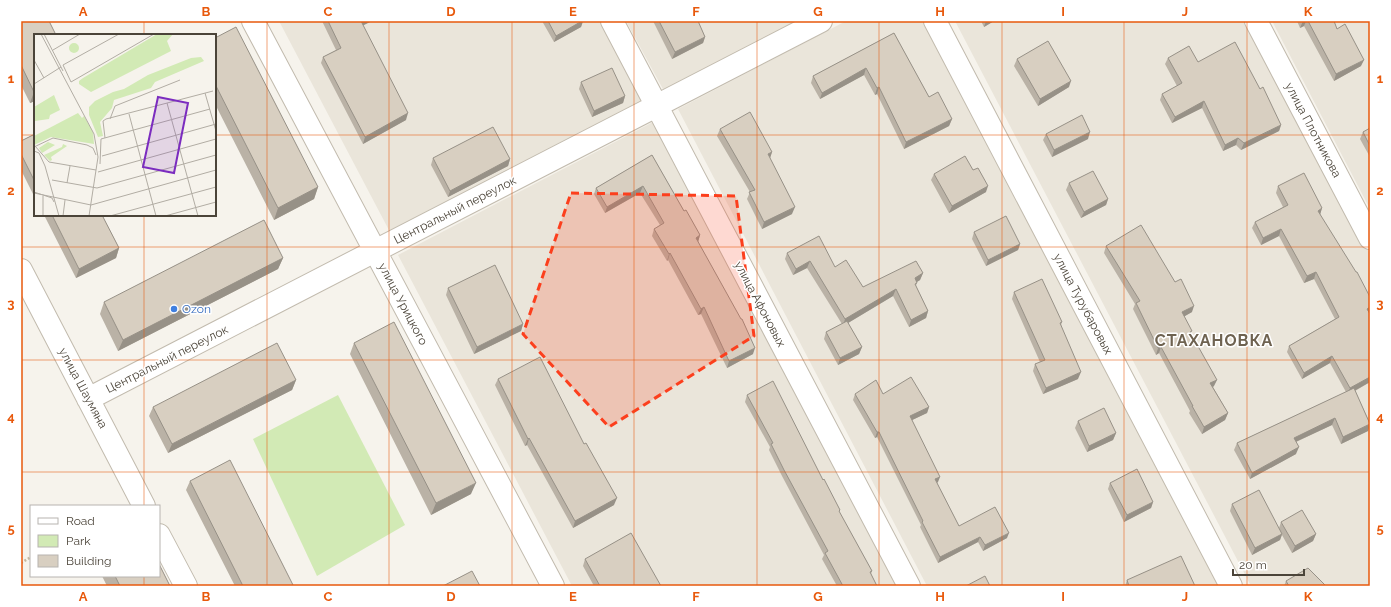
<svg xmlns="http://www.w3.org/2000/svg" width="1391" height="607" font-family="Raleway,sans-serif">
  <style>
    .residential { fill: #eae5da }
    .green { fill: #d2eab5 }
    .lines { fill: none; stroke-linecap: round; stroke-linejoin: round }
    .minor-casing { stroke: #c2bbae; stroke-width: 24 }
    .path { stroke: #c4b79f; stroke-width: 2.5; stroke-dasharray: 2 2; stroke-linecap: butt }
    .minor { stroke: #fff; stroke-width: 22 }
    .wall { fill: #bab2a6 }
    .shaded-wall { fill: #979187 }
    .building { fill: #d8cfc1; stroke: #979187 }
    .marked { fill: #fc3f1d; fill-opacity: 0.2; stroke: #fc3f1d; stroke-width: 3; stroke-dasharray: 8 5; stroke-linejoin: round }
    .grid { fill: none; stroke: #e8590c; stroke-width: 1; stroke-opacity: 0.55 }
    .shop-dot { fill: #3f7fe0; stroke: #fff; stroke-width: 1.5 }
    .labels { text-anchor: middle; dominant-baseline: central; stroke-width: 3; stroke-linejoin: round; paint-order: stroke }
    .street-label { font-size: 12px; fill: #4b4439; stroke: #fff }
    .shop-label { font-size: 12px; fill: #366cbe; stroke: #fff; text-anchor: start }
    .district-label { font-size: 16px; font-weight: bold; letter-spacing: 1px; fill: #6e6250; stroke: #fff }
    .inset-road { fill: none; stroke: #b2ada4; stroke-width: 1 }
    .view { fill: #7b2cbf; fill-opacity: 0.15; stroke: #7b2cbf; stroke-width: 2 }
    .inset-edge { fill: none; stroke: #4b4439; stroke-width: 2 }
    .neatline { fill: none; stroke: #e8590c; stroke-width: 1.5 }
    .grid-label { font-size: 13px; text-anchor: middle; font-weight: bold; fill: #e8590c }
  </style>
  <rect width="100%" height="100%" fill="#f6f3ec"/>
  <path class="residential" d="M279,21H607L649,99L391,234Z
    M626,21H798L664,91Z
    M846,21H928L1224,586H927L678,109Z
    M955,21H1248L1370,254V586H1251Z
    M1272,21H1370V209Z
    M657,120L902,586H572L398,255Z"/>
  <path class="green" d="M338,395L405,525L317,576L253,439Z"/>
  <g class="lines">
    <g class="minor-casing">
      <path id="minor" d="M253,21L553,586
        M612,21L909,586
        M935,21L1231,586
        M1256,21L1370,238
        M21,270L144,506
        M88,399L821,21
        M159,535L186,586"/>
    </g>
    <path class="path" d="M21,563L31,557"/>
    <use href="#minor" class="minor"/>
  </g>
  <path class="wall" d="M21,21L35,35V101L30,103L21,85Z
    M322,21H372L363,25L406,120L363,144L321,63L323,57L336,50Z
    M542,21H583L581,27L554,42Z
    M653,21H698L705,37L703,43L672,59Z
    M981,21H994L984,27Z
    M1297,21H1334L1337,29L1361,66L1334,81L1304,26L1300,28Z
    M894,33L929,97L952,119L949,126L904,149L877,94L875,95L864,75L820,99L811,83L813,76Z
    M215,38L318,187L314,199L274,220L215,104Z
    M1168,58L1198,62L1260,89L1281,125L1279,131L1241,150L1236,145L1223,151L1202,108L1172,123L1160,100L1162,94L1177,86L1165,64Z
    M1017,59L1069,87L1038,106L1014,66Z
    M581,82L625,96L623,103L592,117L579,89Z
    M1370,128V157L1360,139L1363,132Z
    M720,129L772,152L770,158L792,214L762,229L747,199L750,192L717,136Z
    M35,134V198L21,170V141Z
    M1046,134L1088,139L1052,157L1043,140Z
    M652,155L684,211L700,235L698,242L753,354L727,368L701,314L698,315L668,260L667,261L652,236L654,229L660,225L640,193L605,213L594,194L596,188Z
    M433,158L510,159L508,166L448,197L431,165Z
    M973,170L986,192L949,213L931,180L934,174Z
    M1069,183L1108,199L1106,205L1081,218L1066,190Z
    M1278,186L1322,208L1320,214L1370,314V382L1355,391L1370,423V425L1368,431L1341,444L1332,425L1296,442V454L1250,479L1234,450L1237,443L1346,392L1330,363L1302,379L1287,352L1289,346L1335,319L1314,279L1304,283L1279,236L1261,245L1252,228L1255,222L1283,207L1276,193Z
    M44,215H102L119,248L116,258L76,278Z
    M974,232L1020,244L1018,250L986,266L972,239Z
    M1106,246L1192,312L1184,316L1191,333L1214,386L1213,387L1228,413L1225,420L1202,434L1189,413L1190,411L1159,353L1156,355L1133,309L1135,304L1104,253Z
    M787,253L835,267L863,287L923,273L920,280L917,282L916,286L928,311L926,318L909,327L893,296L848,323L862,347L859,354L838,365L824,339L826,332L842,324L807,268L793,275L785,259Z
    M283,258L278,269L118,351L100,314L104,302Z
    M448,288L523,324L521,331L474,354L446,295Z
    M1014,292L1062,322L1061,325L1078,379L1043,394L1033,371L1035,364L1040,362L1012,299Z
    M354,343L471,494L431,515L350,354Z
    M498,379L584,444L614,505L573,528L527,445L525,446L495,385Z
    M296,380L292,390L168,453L149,416L153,407Z
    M855,394H883L929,407L927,413L912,420L938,482L937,483L959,526L1007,538L983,551L978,542L938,563L920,527L921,525L877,437L875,438L853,400Z
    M747,395L823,480L840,510L839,512L872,571L871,574L877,586H837L822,559L824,555L782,476L769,450L770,447L745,402Z
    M1078,421L1116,433L1113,440L1087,452L1075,428Z
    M190,481L293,585V586H235L186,490Z
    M1110,483L1153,502L1151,508L1124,522L1108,489Z
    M1232,504L1279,528L1281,522L1316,534L1313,541L1292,553L1282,535L1280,540L1252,555L1230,511Z
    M585,559L661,586H594L583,566Z
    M102,576H159L170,586H107Z
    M1127,580L1195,586H1125Z
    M1286,581L1326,586H1284Z"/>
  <path class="shaded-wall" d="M361,21H372L358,28Z
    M582,21H583L581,27L554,42L556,36Z
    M986,21H994L984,27Z
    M1303,21H1306L1304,26L1300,28Z
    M705,37L703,43L672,59L675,52Z
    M1364,60L1361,66L1334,81L1336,74Z
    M866,68L864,75L820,99L822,93Z
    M1071,81L1069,87L1038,106L1040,99Z
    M879,87L877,94L875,95L877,88Z
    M35,91V101L30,103L34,92Z
    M625,96L623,103L592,117L594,111Z
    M1204,101L1202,108L1172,123L1175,117Z
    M408,113L406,120L363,144L365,137Z
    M952,119L949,126L904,149L906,142Z
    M1281,125L1279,131L1241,150L1244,143Z
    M1090,132L1088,139L1052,157L1054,150Z
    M1238,138L1236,145L1223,151L1225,145Z
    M772,152L770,158L768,154Z
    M510,159L508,166L448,197L450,191Z
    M643,186L640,193L605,213L607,207Z
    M988,186L986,192L949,213L952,206Z
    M318,187L314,199L274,220L278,208Z
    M1108,199L1106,205L1081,218L1084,212Z
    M795,207L792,214L762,229L764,222Z
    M1322,208L1320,215L1318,211Z
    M1281,229L1279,236L1261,245L1263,238Z
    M700,235L698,242L693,245L696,238Z
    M1020,244L1018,250L986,266L988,260Z
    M119,248L116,258L76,278L79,269Z
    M670,253L668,260L667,261L669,254Z
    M283,258L278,269L118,351L123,340Z
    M810,261L807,268L793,275L796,269Z
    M1316,272L1314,279L1304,283L1307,276Z
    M923,273L920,280L912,285L915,278Z
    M896,289L893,296L843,326L845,319Z
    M1194,306L1192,312L1180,319L1182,312Z
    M704,307L701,314L698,315L701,309Z
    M1370,307V313L1365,316L1367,309Z
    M928,311L926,318L909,327L911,320Z
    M523,324L521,331L474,354L477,347Z
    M862,347L859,354L838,365L840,358Z
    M1161,347L1159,353L1156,355L1158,348Z
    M755,348L753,354L727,368L729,361Z
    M1332,356L1330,363L1302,379L1304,373Z
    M1081,372L1078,379L1043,394L1046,388Z
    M1370,377V382L1347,395L1350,388Z
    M296,380L292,390L168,453L172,444Z
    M1217,380L1214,386L1208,390L1210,383Z
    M929,407L927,413L908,422L910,416Z
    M1228,413L1225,420L1202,434L1204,427Z
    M1335,418L1332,425L1291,444L1294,438Z
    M1370,424L1368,431L1341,444L1343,437Z
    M877,432H879L877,437L875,438Z
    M1116,433L1113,440L1087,452L1089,446Z
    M529,438L527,445L525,446L528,439Z
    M1299,447L1296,454L1250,479L1252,473Z
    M940,477L938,482L934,484L935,479Z
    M476,483L471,494L431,515L436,503Z
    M617,498L614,505L573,528L575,521Z
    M1153,502L1151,508L1124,522L1127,515Z
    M1009,533L1007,538L983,551L985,545Z
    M1282,534L1280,540L1252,555L1255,548Z
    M1316,534L1313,541L1292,553L1295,546Z
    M980,537L978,542L938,563L940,557Z"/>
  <path class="building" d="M21,21H49L56,35H35L34,92L21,65Z
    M328,21H361L408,113L365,137L323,57L341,48Z
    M548,21H582L556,36Z
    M659,21H698L705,37L675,52Z
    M1308,21H1334L1337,29L1345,24L1364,60L1336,74Z
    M236,27L318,187L278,208L215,84V38Z
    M894,33L929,97L938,92L952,119L906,142L879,87L877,88L866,68L822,93L813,76Z
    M1048,41L1071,81L1040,99L1017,59Z
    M1235,42L1260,89L1263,87L1281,125L1244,143L1238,138L1225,145L1204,101L1175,117L1162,94L1182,83L1168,58L1189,46L1198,62Z
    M612,68L625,96L594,111L581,82Z
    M750,112L772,152L768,154L795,207L764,222L749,192L755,190L720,129Z
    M1082,115L1090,132L1054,150L1046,134Z
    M493,127L510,159L450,191L433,158Z
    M1370,128V146L1363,132Z
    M35,134V182L21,154V141Z
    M652,155L684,211L686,210L700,235L696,238L741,319H742L755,348L729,361L704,307L701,309L670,253L669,254L654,229L664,223L643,186L607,207L596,188Z
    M965,156L973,170L978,168L988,186L952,206L934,174Z
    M1093,171L1108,199L1084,212L1069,183Z
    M1304,173L1322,208L1318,211L1356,272H1357L1370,297V307L1367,309L1370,314V377L1350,388L1332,356L1304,373L1289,346L1339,317L1316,272L1307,276L1281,229L1263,238L1255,222L1288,205L1278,186Z
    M52,215H102L119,248L79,269Z
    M1006,216L1020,244L988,260L974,232Z
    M264,220L283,258L123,340L104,302Z
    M1141,225L1175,282L1181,279L1194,306L1182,312L1192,331L1190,332L1217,380L1210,383L1228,413L1204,427L1192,406H1193L1161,347L1158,348L1136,303L1140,301L1106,246Z
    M819,236L835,267L846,260L863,287L916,261L923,273L915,278L917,283L915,284L928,311L911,320L896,289L845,319L810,261L796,269L787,253Z
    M495,265L523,324L477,347L448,288Z
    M1042,279L1062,322L1060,323L1081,372L1046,388L1035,364L1045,360L1014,292Z
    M847,321L862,347L840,358L826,332Z
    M394,322L476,483L436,503L354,343Z
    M277,343L296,380L172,444L153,407Z
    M540,357L584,444L586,443L617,498L575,521L529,438L528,439L498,379Z
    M911,377L929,407L910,416L940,477L935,479L959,526L995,507L1009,533L985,545L980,537L940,557L922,522L923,521L879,432H877L855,394L876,380L883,394Z
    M773,381L823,480L824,479L840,510L839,511L872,571L870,572L877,586H843L825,553L828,551L784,470L771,444L773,443L747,395Z
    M1354,388L1370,424L1343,437L1335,418L1294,438L1299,447L1252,473L1237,443Z
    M1104,408L1116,433L1089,446L1078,421Z
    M230,460L293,585L291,586H243L190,481Z
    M1137,469L1153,502L1127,515L1110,483Z
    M1259,490L1282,534L1255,548L1232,504Z
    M1302,510L1316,534L1295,546L1281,522Z
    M631,533L661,586H600L585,559Z
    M1181,556L1195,586H1129L1127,580Z
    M159,564L170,586H120L115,576H159Z
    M1308,568L1326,586H1289L1286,581Z
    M472,571L480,586H443Z
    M985,576L990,586H966Z"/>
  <path class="marked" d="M571,193L736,196L754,336L609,427L523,334Z"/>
  <path class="grid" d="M144,21V35M267,21V586M389,21V586M512,21V586M634,21V586M757,21V586M879,21V586M1002,21V586M1124,21V586M1247,21V586M21,135H35M215,135H1370M144,215V506M21,247H1370M21,360H1370M21,472H1370M144,576V586"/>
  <circle class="shop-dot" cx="174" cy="309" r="4"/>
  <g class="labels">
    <g class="street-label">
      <text transform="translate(1313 130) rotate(62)">улица Плотникова</text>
      <text transform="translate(455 210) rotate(-27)">Центральный переулок</text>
      <text transform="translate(403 304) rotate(62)">улица Урицкого</text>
      <text transform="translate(760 304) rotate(62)">улица Афоновых</text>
      <text transform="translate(1083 304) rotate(62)">улица Турубаровых</text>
      <text transform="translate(167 359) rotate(-27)">Центральный переулок</text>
      <text transform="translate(83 388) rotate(62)">улица Шаумяна</text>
    </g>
    <g class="shop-label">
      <text x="182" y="309">Ozon</text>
    </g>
    <g class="district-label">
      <text x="1214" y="340">СТАХАНОВКА</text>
    </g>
  </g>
  <g transform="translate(34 34)">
    <rect width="182" height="182" fill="#f6f3ec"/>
    <path d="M123,0H139L133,7L137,17L57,58L45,50V47L49,44ZM35 14a5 5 0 1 1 10 0a5 5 0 1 1-10 0ZM167,23L170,27L121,48L117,54L80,66L78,74L66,88L69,102L64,103L55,81V73L61,67L79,58L90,55L114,41L157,24ZM20,61L26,76L16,81L15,85L1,87L0,73ZM44,79L48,84L50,82L59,98L60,110L17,103L0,111V102ZM14,108L21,111L8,119L5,114ZM29,110L33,112L17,123L18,126L16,127L10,121L28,113Z" fill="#d2eab5"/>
    <path class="inset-road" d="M7,0L60,100L64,123L55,182M10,0L29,37M85,0L29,31L37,48L120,0M19,16L46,0M0,26L10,44M0,50L27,33M171,59L182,97M133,69L164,182M95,80L122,182M76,85L81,72L146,46M71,104L69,87L72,85L179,57M1,112L15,128L62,136M0,113L19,104L53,111L59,114L62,121M0,117L5,119L11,132L25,182M68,122L182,90M66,130L67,105L176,75M64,138L182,105M18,146L63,154L182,121M33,149L36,132M0,158L18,164L20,168M0,159L57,171M9,162V182M57,171L182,136M29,182L31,166M76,182L182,153M131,182L182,168"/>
    <path class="view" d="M124,63L154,69L140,139L109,133Z"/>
    <rect width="182" height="182" class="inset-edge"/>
  </g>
  <rect width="1391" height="607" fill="none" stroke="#ffffff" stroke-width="44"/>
  <rect x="30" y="505" width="130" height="72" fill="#ffffff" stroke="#b7b4b0"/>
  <rect x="38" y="518" width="20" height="6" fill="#ffffff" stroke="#b7b4b0"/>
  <text x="66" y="525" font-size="12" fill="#4b4439">Road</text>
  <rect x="38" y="535" width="20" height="12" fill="#d2eab5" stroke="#b7b4b0"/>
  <text x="66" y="545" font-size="12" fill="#4b4439">Park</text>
  <rect x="38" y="555" width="20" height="12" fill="#d8cfc1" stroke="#b7b4b0"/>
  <text x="66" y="565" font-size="12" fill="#4b4439">Building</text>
  <path d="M1233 569v6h71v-6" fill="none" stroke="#4b4439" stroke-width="2"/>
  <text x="1239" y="569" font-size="12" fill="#4b4439" stroke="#ffffff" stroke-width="3" paint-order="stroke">20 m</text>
  <rect x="22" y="22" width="1347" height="563" class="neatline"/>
  <g class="grid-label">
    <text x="83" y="16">A</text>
    <text x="206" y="16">B</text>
    <text x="328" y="16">C</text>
    <text x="451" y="16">D</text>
    <text x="573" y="16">E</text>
    <text x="696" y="16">F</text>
    <text x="818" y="16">G</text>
    <text x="940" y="16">H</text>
    <text x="1063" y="16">I</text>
    <text x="1185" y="16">J</text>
    <text x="1308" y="16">K</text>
    <text x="11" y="83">1</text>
    <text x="1380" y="83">1</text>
    <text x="11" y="195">2</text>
    <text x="1380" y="195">2</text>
    <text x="11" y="308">3</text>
    <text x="1380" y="308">3</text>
    <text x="11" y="421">4</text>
    <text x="1380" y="421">4</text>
    <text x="11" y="533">5</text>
    <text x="1380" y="533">5</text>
    <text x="83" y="601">A</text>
    <text x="206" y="601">B</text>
    <text x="328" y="601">C</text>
    <text x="451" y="601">D</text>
    <text x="573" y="601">E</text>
    <text x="696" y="601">F</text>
    <text x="818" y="601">G</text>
    <text x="940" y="601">H</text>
    <text x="1063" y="601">I</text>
    <text x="1185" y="601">J</text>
    <text x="1308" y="601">K</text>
  </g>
</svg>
